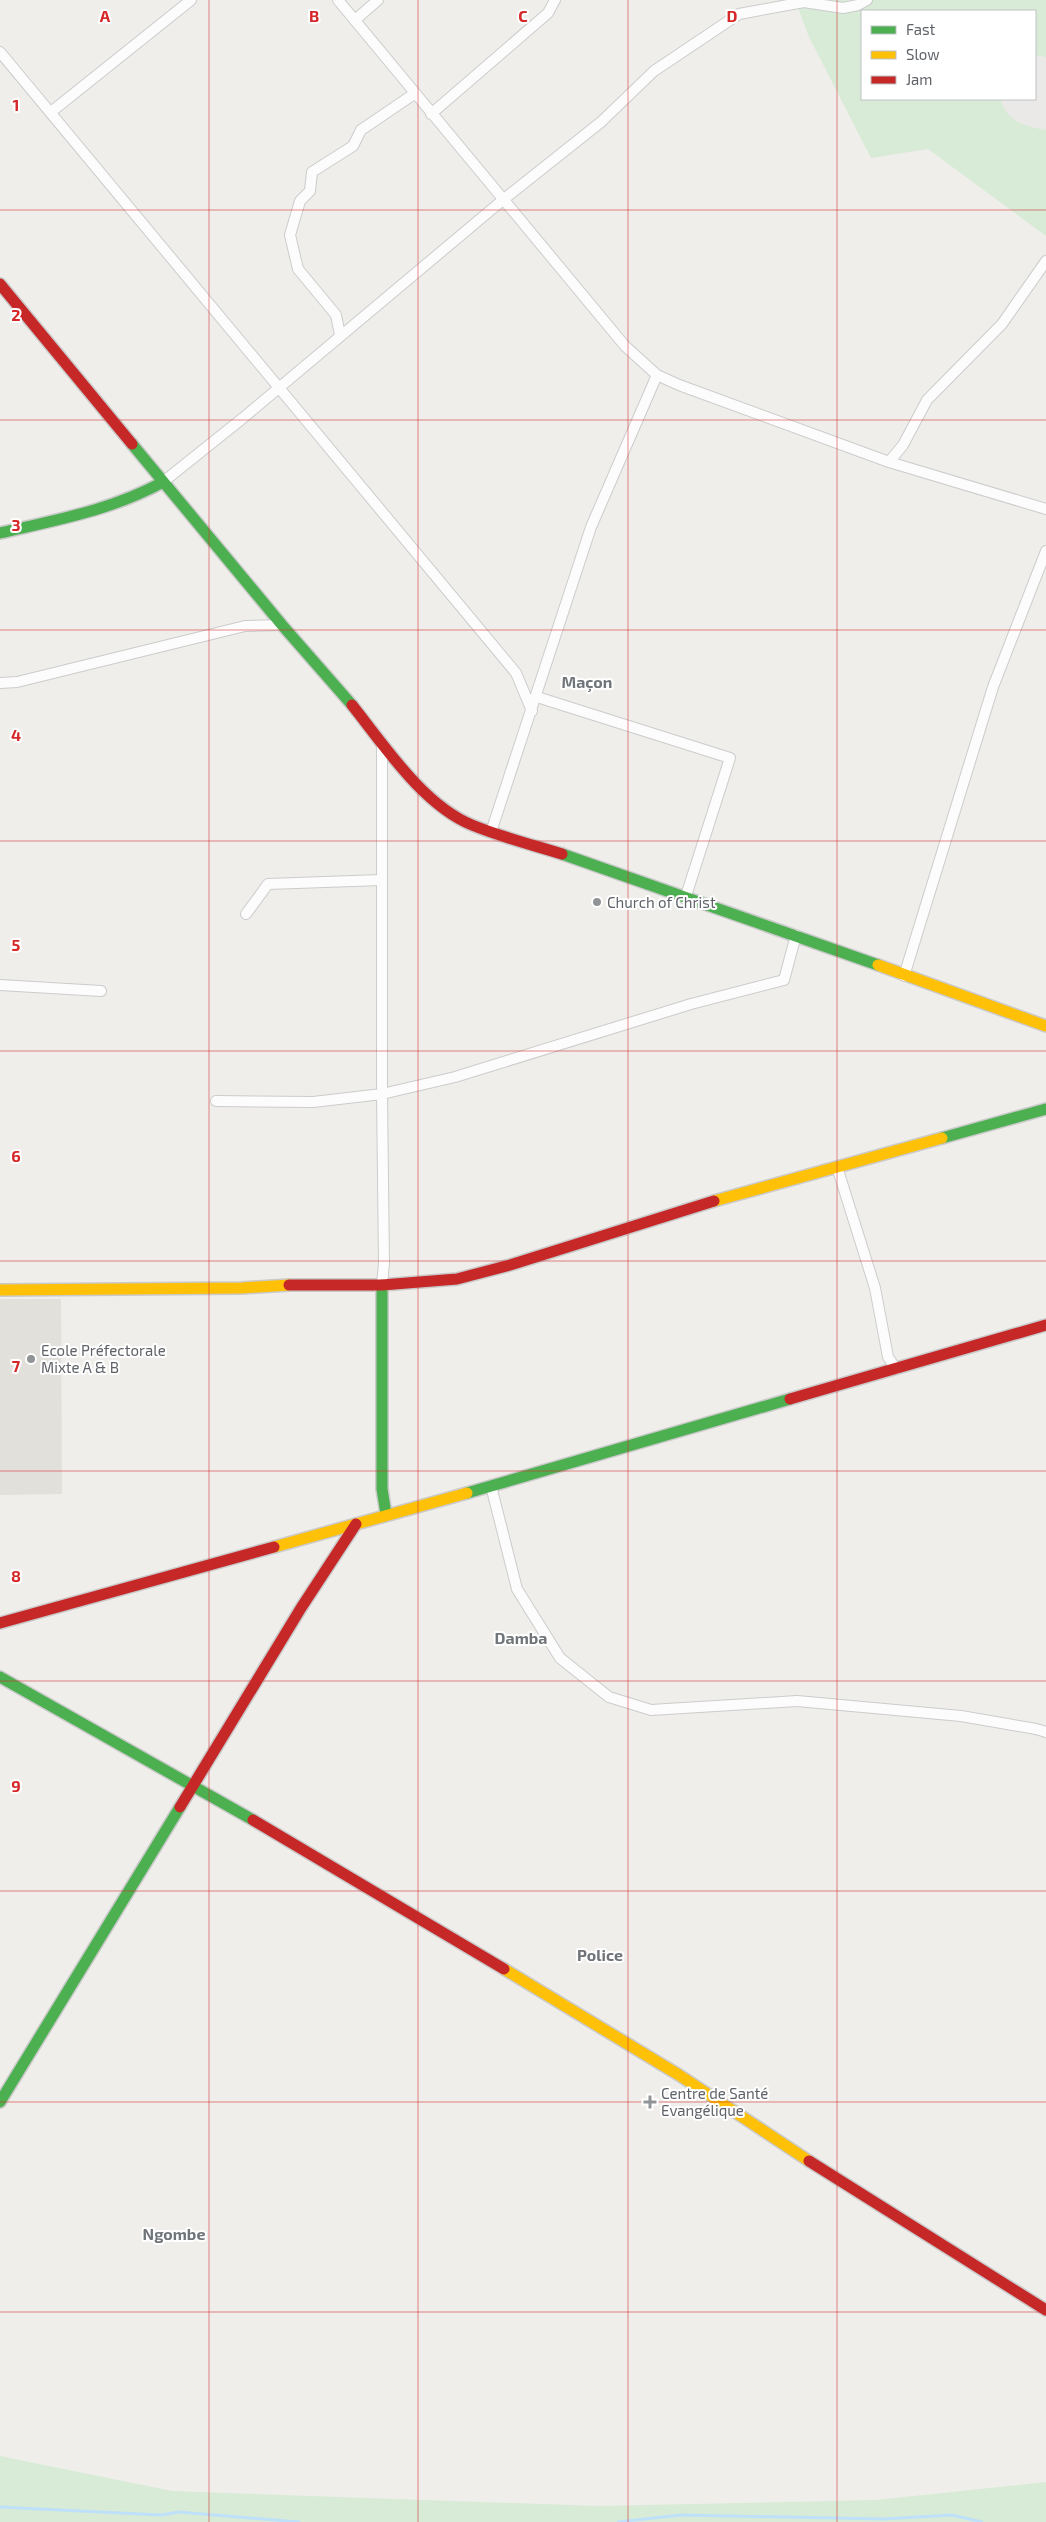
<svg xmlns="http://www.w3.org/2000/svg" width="1046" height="2522" font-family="'Exo 2',sans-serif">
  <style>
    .education { fill: #e2e0da }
    .green { fill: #d8ebd6; fill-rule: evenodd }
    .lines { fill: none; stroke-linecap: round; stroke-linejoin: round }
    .stream { stroke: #bfe0f9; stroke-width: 3 }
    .runway { stroke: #eae9e7; stroke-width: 71 }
    .street-casing { stroke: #cbcccc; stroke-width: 12 }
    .fast-casing { stroke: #cacacb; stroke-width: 14 }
    .slow-casing { stroke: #cacacb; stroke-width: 14 }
    .jam-casing { stroke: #cacacb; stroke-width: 14 }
    .street { stroke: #fdfcfc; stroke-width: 10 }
    .fast { stroke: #4caf50; stroke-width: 11 }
    .slow { stroke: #ffc107; stroke-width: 11 }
    .jam { stroke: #c62828; stroke-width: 11 }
    .grid { fill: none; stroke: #d62828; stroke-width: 1; stroke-opacity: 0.55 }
    .poi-dot { fill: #919496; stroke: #fff; stroke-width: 2 }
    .labels { text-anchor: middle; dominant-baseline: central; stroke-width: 4; stroke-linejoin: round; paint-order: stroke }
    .poi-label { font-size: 15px; fill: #5f6368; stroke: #fff; text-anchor: start }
    .neighbourhood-label { font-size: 16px; font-weight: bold; fill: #70757a; stroke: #fff }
    .grid-label { font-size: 16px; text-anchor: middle; font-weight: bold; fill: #d62828; stroke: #fff; stroke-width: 4; stroke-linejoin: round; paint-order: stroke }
  </style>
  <rect width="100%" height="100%" fill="#efeeea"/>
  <path class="education" d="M0,1299H61L62,1494L0,1495Z"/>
  <path class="green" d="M795,0H1046V236L928,149L871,158L809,37ZM862,11H1035V99H862Z
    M0,2456L172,2491L598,2506L876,2500L1046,2482V2522H0Z"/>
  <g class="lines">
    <path class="stream" d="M0,2507L161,2515L179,2512L299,2522
      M618,2522L681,2515L883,2519L952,2515L982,2522"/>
    <path class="runway" d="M1035,91L1046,94"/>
    <g class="street-casing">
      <path id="street" d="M338,0L625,346L657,375L679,385L889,462L1046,509
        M355,20L378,0
        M0,52L516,673L532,711
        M51,112L191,0
        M431,114L548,13L555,0
        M340,335L336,315L298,269L290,235L300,201L310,191L312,172L353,146L361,130L414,94
        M889,462L903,445L927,400L1002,324L1046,261
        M163,482L243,418L504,199L601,122L654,71L739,14L804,2L843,8L858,5L867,0
        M0,683L17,682L245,626L282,625
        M537,697L730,758L685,899
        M382,744V1094L384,1263L382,1285
        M491,832L591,527L657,375
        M246,914L268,884L381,880
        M904,976L993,687L1046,551
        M0,985L101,991
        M216,1101L313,1102L382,1094L455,1077L691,1004L784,980L796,935
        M837,1167L875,1288L888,1357L896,1369
        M491,1486L517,1589L560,1658L609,1697L651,1710L797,1701L961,1716L1036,1729L1046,1732"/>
    </g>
    <g class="fast-casing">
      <path id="fast" d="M132,444L282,625L352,705
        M0,533C56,520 112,510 163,482
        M562,854L878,965
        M942,1138L1046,1109
        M382,1285V1489L386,1514
        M467,1493L790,1399
        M0,1677L253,1820
        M0,2102L180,1807"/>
    </g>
    <g class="slow-casing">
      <path id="slow" d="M878,965L1046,1026
        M714,1201L942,1138
        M0,1290L242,1288L289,1285
        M274,1547L467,1493
        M504,1969L679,2075L809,2161"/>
    </g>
    <g class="jam-casing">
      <path id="jam" d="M0,284L132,444
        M352,705C384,745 423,805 472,825C501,837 533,845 562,854
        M289,1285H382L457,1279L510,1265L714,1201
        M790,1399L1046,1325
        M0,1623L274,1547
        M180,1807L301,1608L356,1524
        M253,1820L504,1969
        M809,2161L1046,2310"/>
    </g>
    <use href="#street" class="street"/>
    <use href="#fast" class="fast"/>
    <use href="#slow" class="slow"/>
    <use href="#jam" class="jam"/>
  </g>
  <path class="grid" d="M209,0V2522M418,0V2522M628,0V2522M837,0V2522M0,210H1046M0,420H1046M0,630H1046M0,841H1046M0,1051H1046M0,1261H1046M0,1471H1046M0,1681H1046M0,1891H1046M0,2102H1046M0,2312H1046"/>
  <g class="poi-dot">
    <circle cx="597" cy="902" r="5"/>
    <circle cx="31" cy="1359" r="5"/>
    <path d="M647.5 2094.5h5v5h5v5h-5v5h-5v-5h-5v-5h5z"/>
  </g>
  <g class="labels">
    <g class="poi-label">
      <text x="607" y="902">Church of Christ</text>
      <text x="41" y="1350">Ecole Préfectorale<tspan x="41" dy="17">Mixte A &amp; B</tspan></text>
      <text x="661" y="2093">Centre de Santé<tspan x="661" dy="17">Evangélique</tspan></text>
    </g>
    <g class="neighbourhood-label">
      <text x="587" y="681">Maçon</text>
      <text x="521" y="1637">Damba</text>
      <text x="600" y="1954">Police</text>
      <text x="174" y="2233">Ngombe</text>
    </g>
  </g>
  <g class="grid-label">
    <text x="105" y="22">A</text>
    <text x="314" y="22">B</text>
    <text x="523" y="22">C</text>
    <text x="732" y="22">D</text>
    <text x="16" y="111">1</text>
    <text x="16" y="321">2</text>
    <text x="16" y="531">3</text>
    <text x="16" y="741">4</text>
    <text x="16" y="951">5</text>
    <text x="16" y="1162">6</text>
    <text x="16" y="1372">7</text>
    <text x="16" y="1582">8</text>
    <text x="16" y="1792">9</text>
  </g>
  <rect x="861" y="10" width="175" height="90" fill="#ffffff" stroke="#bfc1c3"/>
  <rect x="871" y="26" width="25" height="8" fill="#4caf50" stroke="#bfc1c3"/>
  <text x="906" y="35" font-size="15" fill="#5f6368">Fast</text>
  <rect x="871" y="51" width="25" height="8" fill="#ffc107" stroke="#bfc1c3"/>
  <text x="906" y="60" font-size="15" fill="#5f6368">Slow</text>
  <rect x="871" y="76" width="25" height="8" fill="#c62828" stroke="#bfc1c3"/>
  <text x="906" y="85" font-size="15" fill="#5f6368">Jam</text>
</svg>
